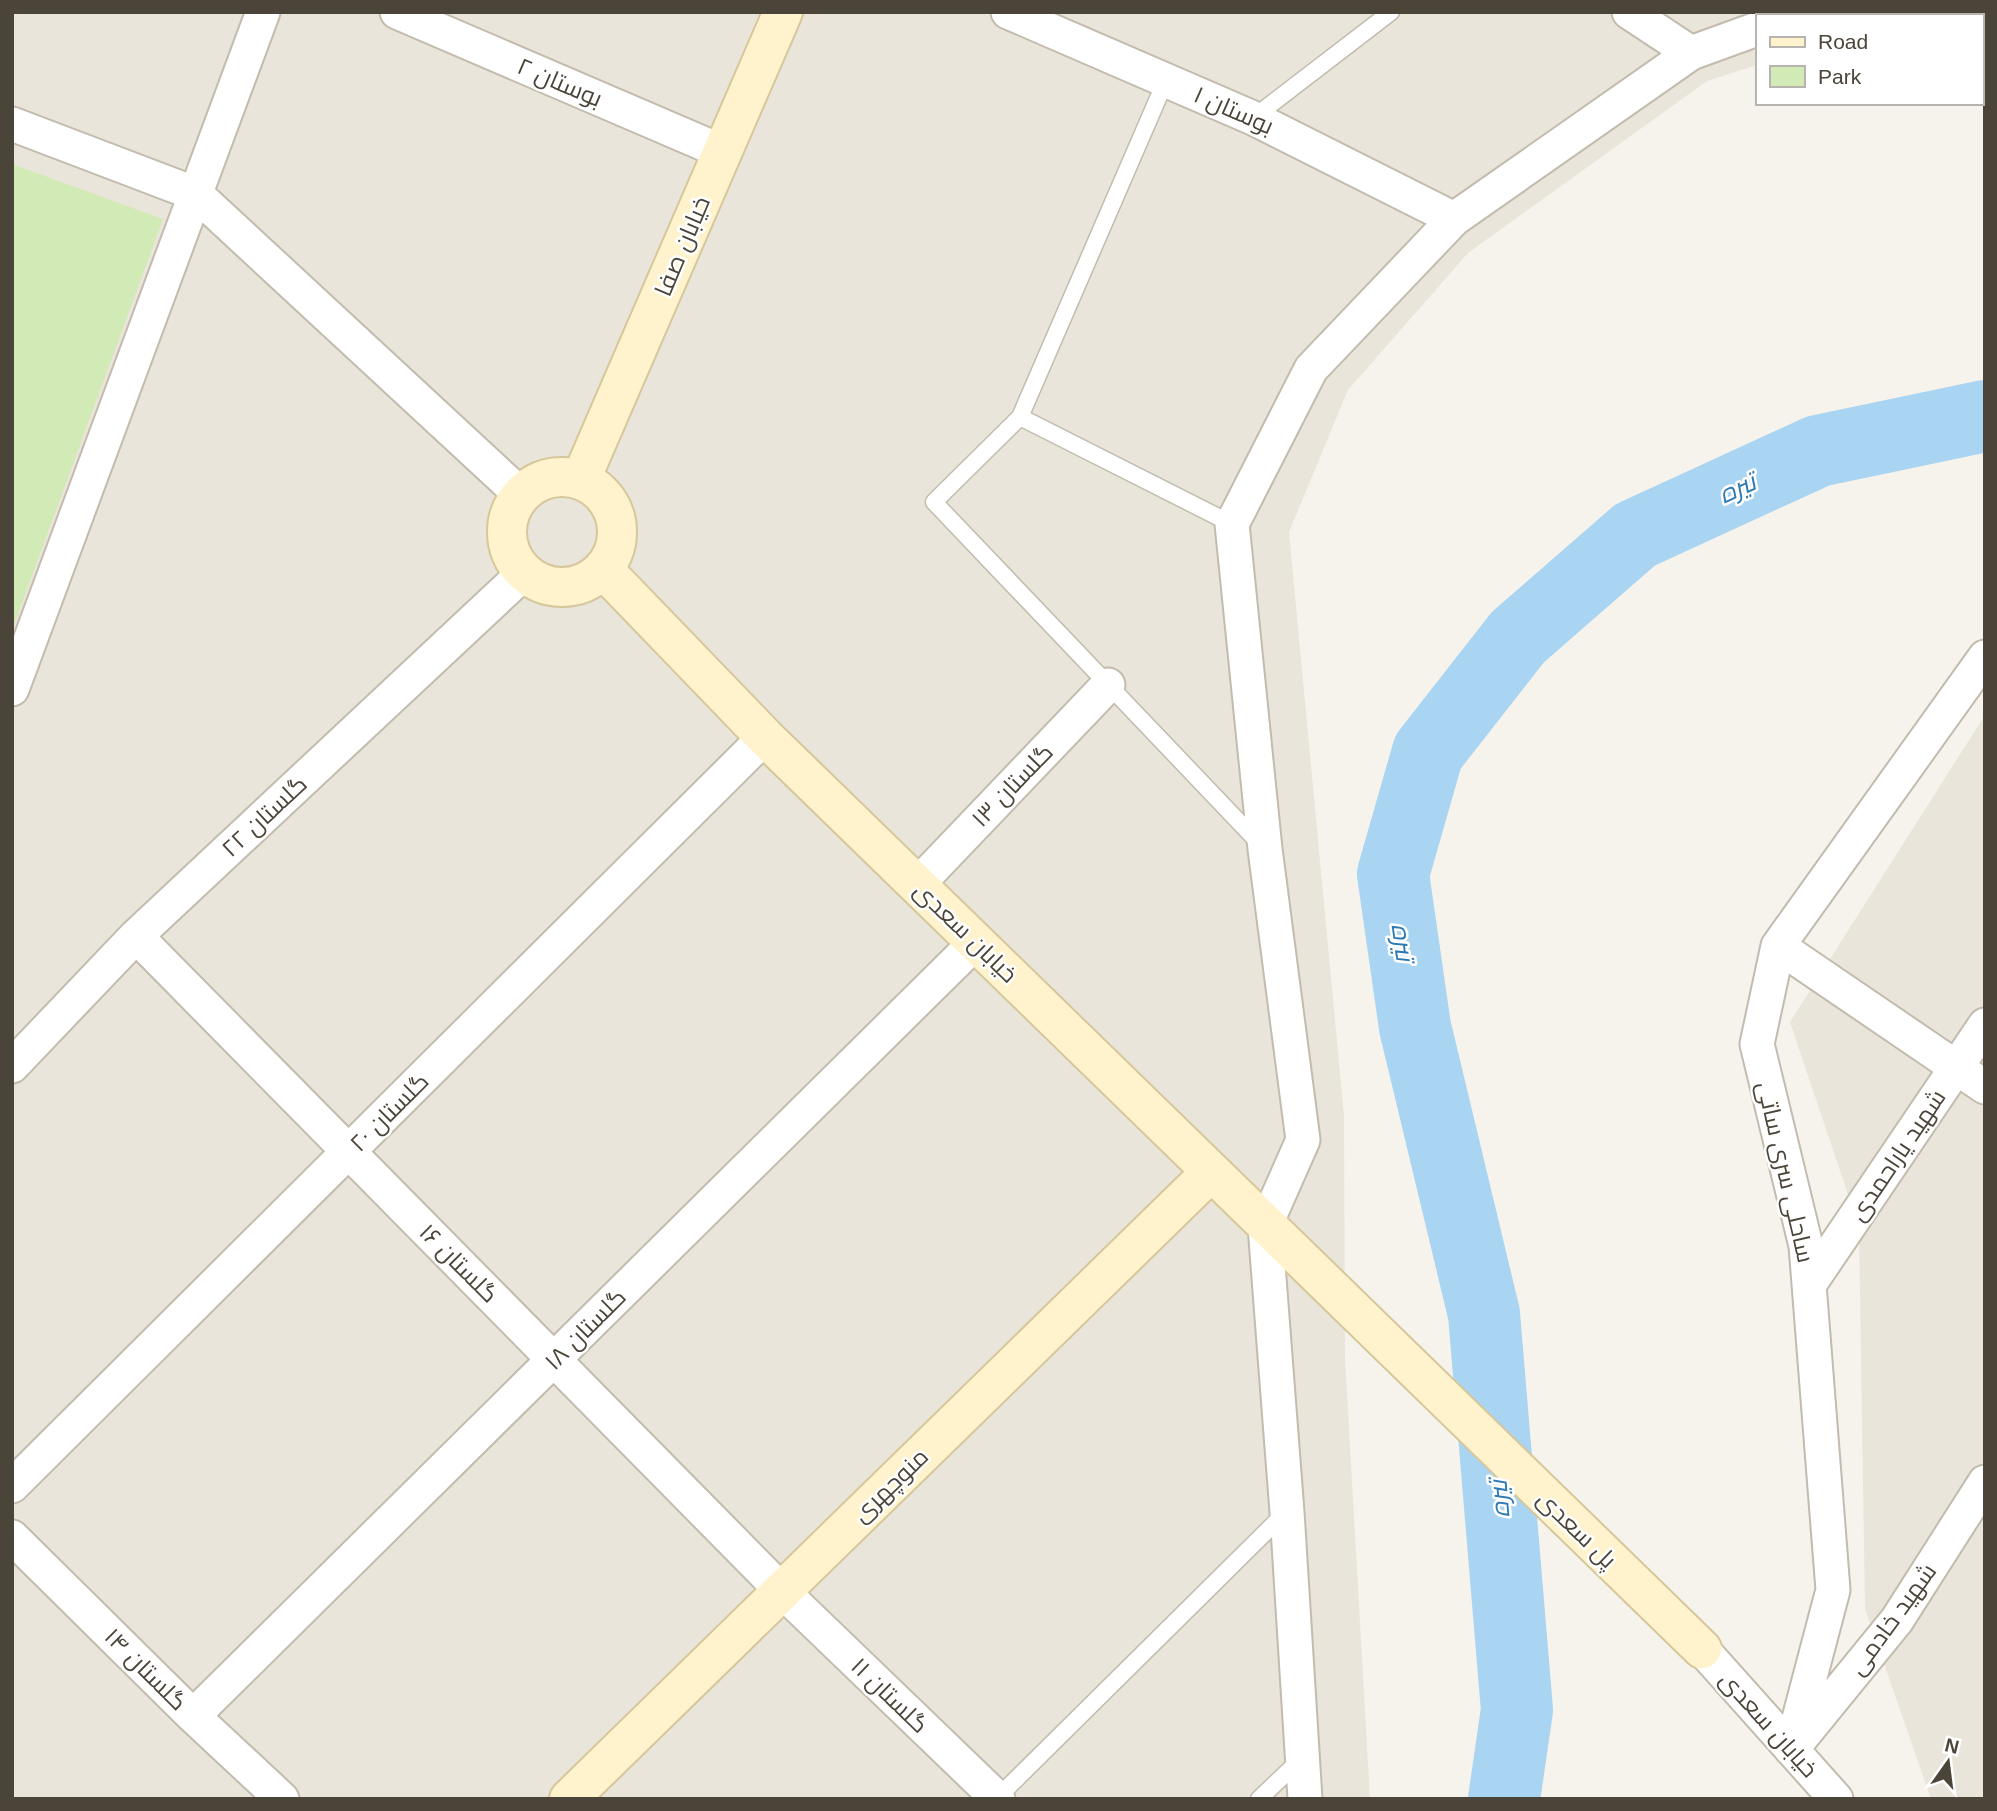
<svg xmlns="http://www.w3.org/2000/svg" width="1997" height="1811" font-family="Helvetica,Cairo,sans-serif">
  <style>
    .residential { fill: #eae5da }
    .green { fill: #d2eab5 }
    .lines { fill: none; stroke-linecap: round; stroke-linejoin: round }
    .river { stroke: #a9d4f2; stroke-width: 72 }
    .lane-casing { stroke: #c2bbae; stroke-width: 19 }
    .street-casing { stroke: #c2bbae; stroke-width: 37 }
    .secondary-casing { stroke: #d6c79b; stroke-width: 42 }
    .lane { stroke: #fff; stroke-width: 16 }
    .street { stroke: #fff; stroke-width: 33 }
    .secondary { stroke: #fff3cd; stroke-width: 38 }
    .labels { text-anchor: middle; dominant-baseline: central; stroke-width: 5; stroke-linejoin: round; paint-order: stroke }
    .street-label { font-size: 24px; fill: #4b4439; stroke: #fff }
    .water-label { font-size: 26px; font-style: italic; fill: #2e7ab2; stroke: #fff }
  </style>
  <rect width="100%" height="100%" fill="#f6f3ec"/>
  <path class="residential" d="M12,12H1931L1920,16H1757V65L1707,81L1468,253L1348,390L1289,532L1344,1116L1345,1358L1370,1799H12Z
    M1985,715V1799H1931L1865,1609L1859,1227L1790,1022Z"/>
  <path class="green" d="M12,164L163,219L12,630Z"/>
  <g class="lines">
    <path class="river" d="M1504,1799L1517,1710L1484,1314L1415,1027L1393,874L1428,752L1518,637L1635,535L1818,451L1985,416"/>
    <g class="lane-casing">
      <path id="lane" d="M1166,80L1020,417L934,502L1261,845
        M1253,118L1391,12
        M1020,417L1232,524
        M996,1799L1285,1513
        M1259,1799L1301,1759"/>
    </g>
    <g class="street-casing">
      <path id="street" d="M397,12L723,152
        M1008,12L1253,118L1454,219
        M1629,12L1691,53
        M1795,16L1805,12
        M12,124L196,194L520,494
        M12,689L263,12
        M917,885L1108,685
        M136,936L782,1591L998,1799
        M1778,946L1985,1087
        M12,1066L136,936L524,573
        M1809,1285L1985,1025
        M12,1486L765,737
        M12,1537L193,1716L282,1799
        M1702,1649L1836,1799
        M193,1716L976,942
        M1800,1739L1897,1620L1985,1482
        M1791,1749L1833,1590L1806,1246L1757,1044L1778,946L1985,657
        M1305,1799L1287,1512L1265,1226L1303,1140L1265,849L1232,524L1311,369L1454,219L1691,53L1757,29"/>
    </g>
    <g class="secondary-casing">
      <path id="secondary" d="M507 532a55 55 0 1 1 110 0a55 55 0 1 1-110 0Z
        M581,479L783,12
        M603,569L765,737L1702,1649
        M569,1799L1211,1172"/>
    </g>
    <use href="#lane" class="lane"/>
    <use href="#street" class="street"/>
    <use href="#secondary" class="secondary"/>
  </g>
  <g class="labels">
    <g class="street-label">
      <text transform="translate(560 82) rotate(23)">بوستان ۲</text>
      <text transform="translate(1234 110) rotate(24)">بوستان ۱</text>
      <text transform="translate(682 246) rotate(-67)">خیابان صفا</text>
      <text transform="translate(1012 785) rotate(-46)">گلستان ۱۳</text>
      <text transform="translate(264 816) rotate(-43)">گلستان ۲۲</text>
      <text transform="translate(966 932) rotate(44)">خیابان سعدی</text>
      <text transform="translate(389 1112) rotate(-45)">گلستان ۲۰</text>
      <text transform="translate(1897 1155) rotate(-56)">شهید یاراحمدی</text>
      <text transform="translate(1786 1172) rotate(77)">ساحلی سری ساتی</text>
      <text transform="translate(459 1263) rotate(45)">گلستان ۱۶</text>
      <text transform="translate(585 1329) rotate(-45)">گلستان ۱۸</text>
      <text transform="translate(890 1485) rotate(-44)">منوچهری</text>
      <text transform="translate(1577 1529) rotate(44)">پل سعدی</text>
      <text transform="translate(1892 1619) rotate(-54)">شهید خادمی</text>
      <text transform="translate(146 1669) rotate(45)">گلستان ۱۴</text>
      <text transform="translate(890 1695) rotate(44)">گلستان ۱۱</text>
      <text transform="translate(1769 1724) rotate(48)">خیابان سعدی</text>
    </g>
    <g class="water-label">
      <text transform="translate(1737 488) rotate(-25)">تيره</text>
      <text transform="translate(1403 942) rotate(82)">تيره</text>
      <text transform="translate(1499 1499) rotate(-95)">تيره</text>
    </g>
  </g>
  <rect width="1997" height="1811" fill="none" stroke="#4b4439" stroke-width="28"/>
  <rect x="1756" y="14" width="228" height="91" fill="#ffffff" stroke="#b7b4b0" stroke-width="2"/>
  <rect x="1770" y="37" width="35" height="10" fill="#fff3cd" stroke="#b7b4b0" stroke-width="2"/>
  <text x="1818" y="49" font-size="21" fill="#4b4439">Road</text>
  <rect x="1770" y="66" width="35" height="21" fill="#d2eab5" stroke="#b7b4b0" stroke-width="2"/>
  <text x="1818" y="84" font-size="21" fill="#4b4439">Park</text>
  <g transform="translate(1948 1762) rotate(14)" stroke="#ffffff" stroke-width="5" paint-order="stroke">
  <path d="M0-5L12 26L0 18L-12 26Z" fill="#4b4439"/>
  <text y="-10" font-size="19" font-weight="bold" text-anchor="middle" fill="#4b4439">N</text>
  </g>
</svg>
